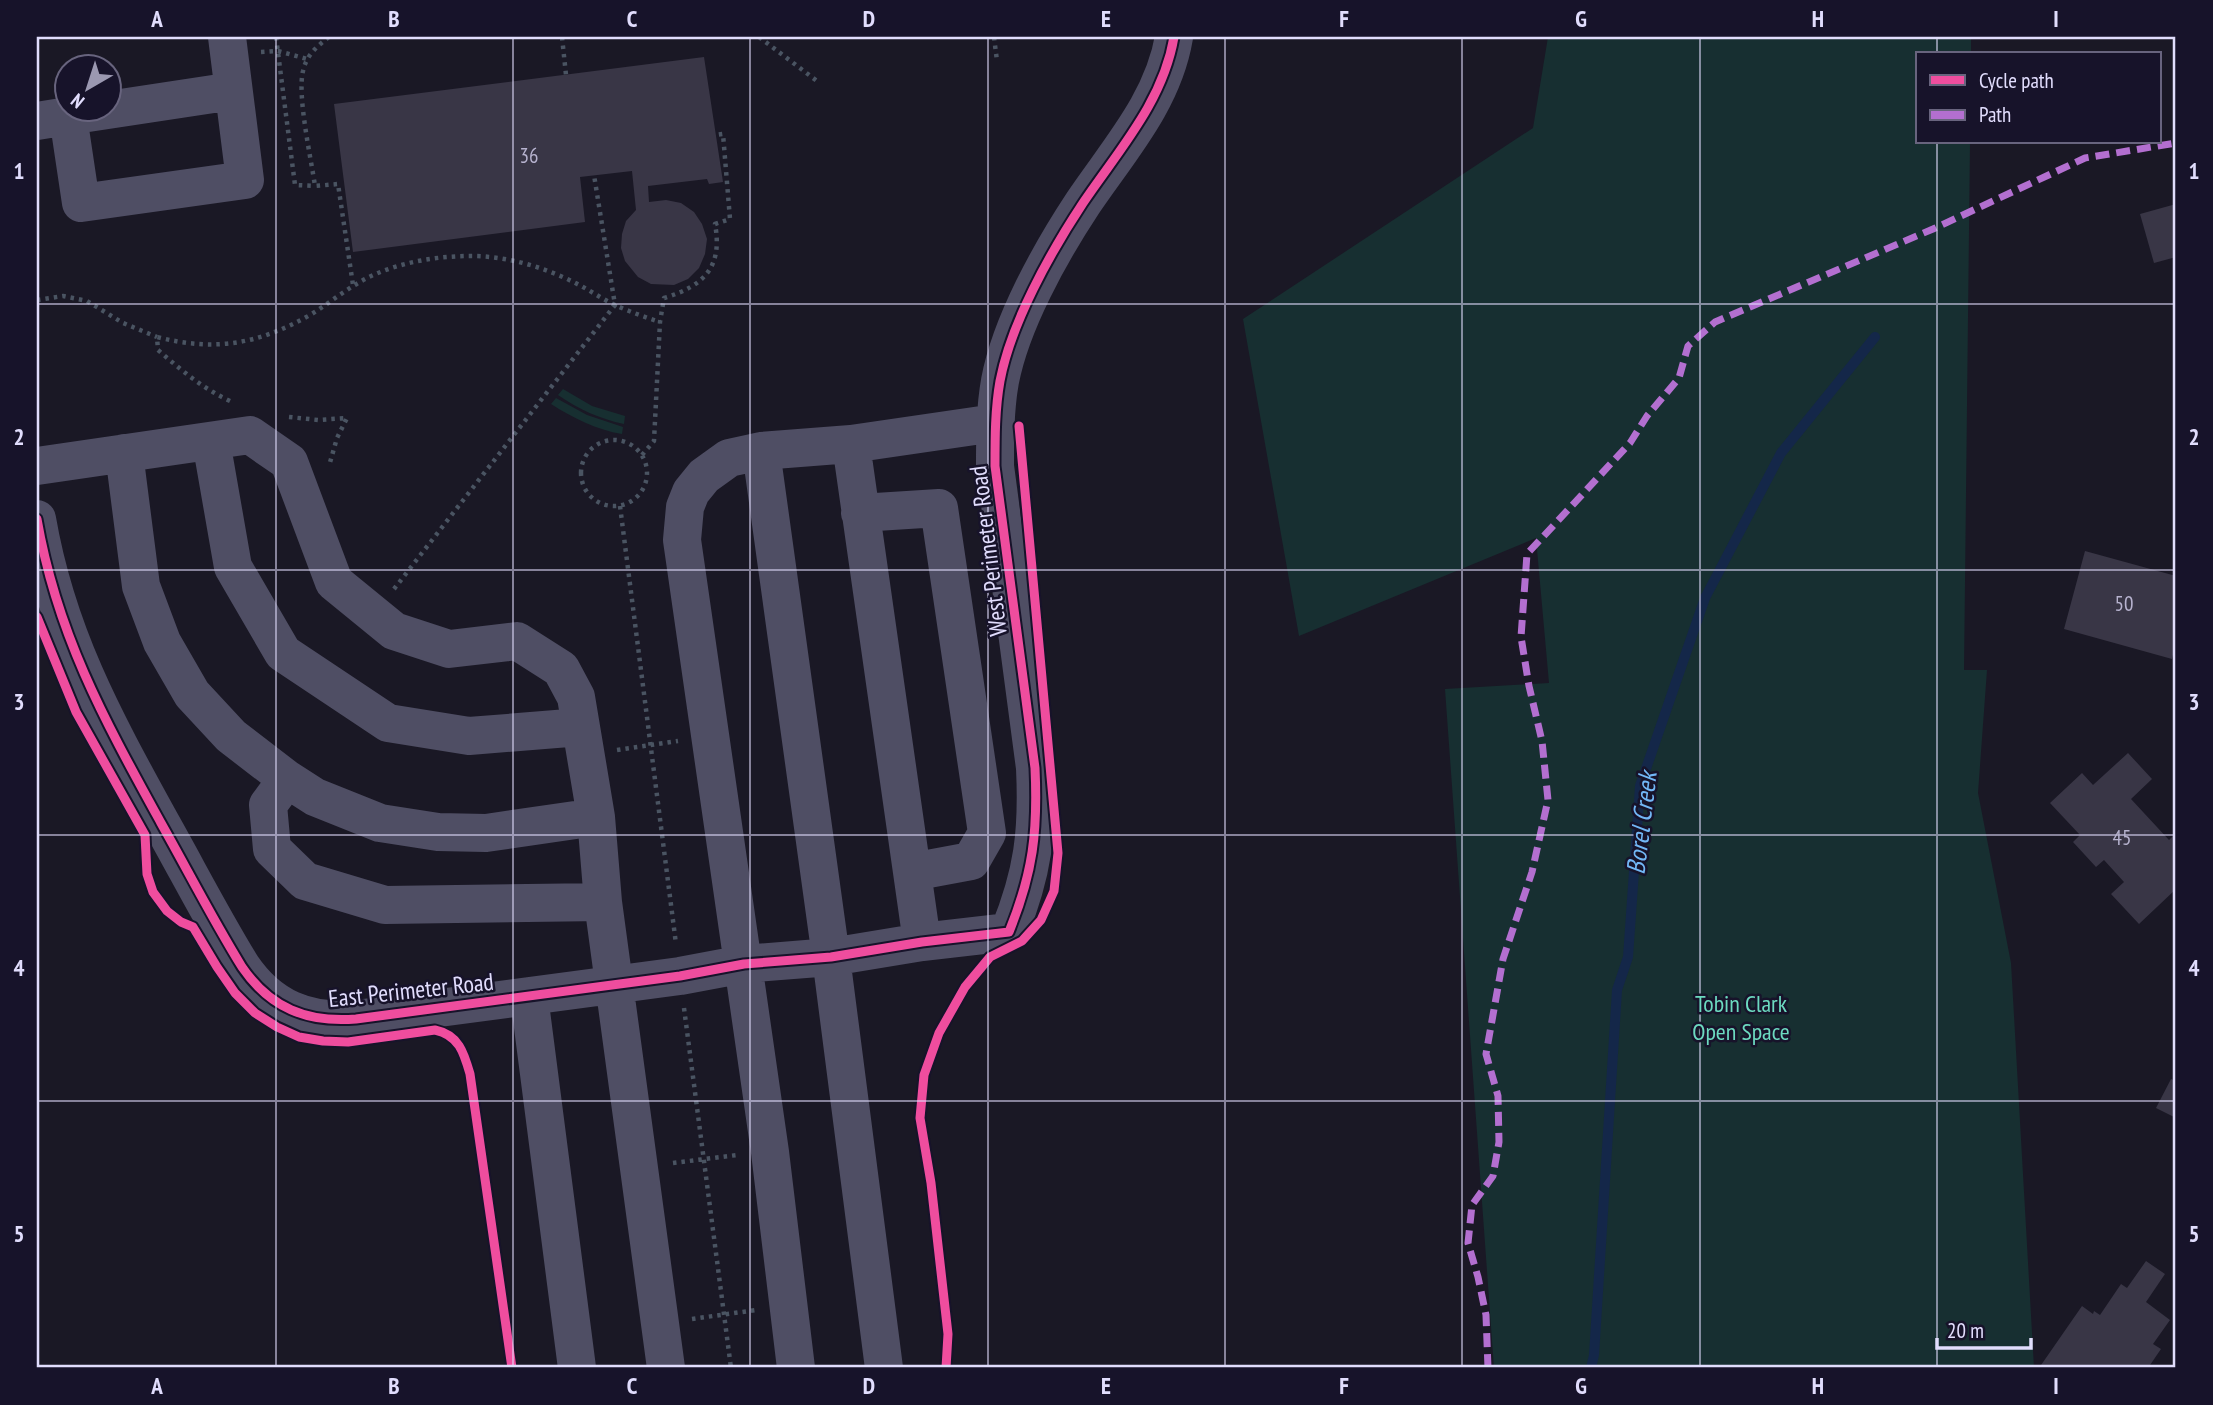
<svg xmlns="http://www.w3.org/2000/svg" width="2213" height="1405" font-family="'PT Sans Narrow',sans-serif">
  <style>
    .green { fill: #172f31 }
    .lines { fill: none; stroke-linecap: round; stroke-linejoin: round }
    .stream { stroke: #142749; stroke-width: 10 }
    .building { fill: #393646 }
    .path { stroke: #4a5462; stroke-width: 4.5; stroke-dasharray: 3.5 5; stroke-linecap: butt }
    .minor { stroke: #4f4e64; stroke-width: 38 }
    .quiet { stroke: #b36fd0; stroke-width: 7; stroke-dasharray: 14 7; stroke-linecap: butt }
    .cycleway-casing { stroke: #17132a; stroke-width: 13 }
    .cycleway { stroke: #ef4d9e; stroke-width: 9 }
    .grid { fill: none; stroke: #e1ddfd; stroke-width: 2; stroke-opacity: 0.55 }
    .labels { text-anchor: middle; dominant-baseline: central; stroke-width: 5; stroke-linejoin: round; paint-order: stroke }
    .number-label { font-size: 21px; fill: #b7b3cf }
    .street-label { font-size: 24px; fill: #e1ddfd; stroke: #17132a }
    .park-label { font-size: 24px; fill: #6cdac0; stroke: #17132a }
    .water-label { font-size: 26px; font-style: italic; fill: #72b7f6; stroke: #17132a }
    .neatline { fill: none; stroke: #e1ddfd; stroke-width: 2.5 }
    .grid-label { font-size: 23px; text-anchor: middle; font-weight: bold; fill: #e1ddfd }
  </style>
  <rect width="100%" height="100%" fill="#1a1825"/>
  <path class="green" d="M1548,37H1971V54H1917V142H1970L1964,670H1987L1978,793L2011,963L2034,1368H1494L1445,689L1549,683L1536,538L1299,636L1243,319L1533,128Z
    M563,389L592,406L625,416L624,424C600,419 578,409 558,395Z
    M556,398L587,415L623,427L622,434C597,430 573,418 551,404Z"/>
  <g class="lines">
    <path class="stream" d="M1591,1368L1594,1355L1617,990L1628,957L1640,786L1705,598L1781,453L1875,337"/>
  </g>
  <path class="building" d="M704,57L723,182L709,184L707,179L648,186L649,202L666,200L681,203L694,212L702,224L707,239L705,254L699,268L688,279L674,285L651,284L638,277L625,261L621,248L622,234L626,221L636,210L632,171L580,177L585,222L353,252L334,104Z
    M2176,204V257L2154,263L2140,214Z
    M2085,551L2176,576V642L2172,659L2064,629Z
    M2128,753L2152,779L2131,799L2169,840L2176,833V889L2139,924L2111,894L2124,882L2104,860L2096,867L2073,842L2080,835L2050,803L2082,773L2093,785Z
    M2171,1079L2176,1081V1118L2156,1108Z
    M2146,1261L2165,1274L2146,1302L2170,1320L2153,1344L2161,1349L2148,1368H2039L2082,1306L2093,1314L2094,1311L2100,1315L2121,1284L2127,1288Z"/>
  <g class="lines">
    <path class="path" d="M276,37L295,185L315,186
      M329,37C317,46 306,56 303,71C297,96 311,158 315,186L338,184L353,285
      M562,37L566,75
      M759,37L817,81
      M994,37L997,61
      M261,52L278,51L307,59
      M37,300L63,296L87,301L123,323L157,337
      M230,401C202,388 181,370 158,350L157,337C215,352 259,344 310,315C333,301 353,283 378,273C407,261 440,256 471,256C510,256 550,269 583,287C594,293 604,300 615,305C630,312 645,317 660,322
      M289,417L318,420L347,418L337,438L329,466
      M581 473a33 33 0 1 1 66 0a33 33 0 1 1-66 0Z
      M642,455L654,441L660,322L664,298C704,286 723,267 715,224L730,219L723,134L716,135
      M620,506L676,944
      M394,589L615,305L594,175
      M617,750L678,741
      M684,1008L731,1368
      M673,1163L737,1155
      M692,1319L756,1310"/>
    <path class="minor" d="M68,116L233,91
      M37,121L68,116L81,203L245,180L227,37
      M211,441L233,567L283,653L388,723L469,736L581,727
      M851,444L761,451L831,957L884,1368
      M761,451L729,458L704,476L691,492L685,507L682,540L770,1152L796,1368
      M124,453L141,586L162,642L192,694L231,736L287,779L315,797L380,823L438,832L486,833L596,817
      M37,466L250,435L289,462L334,582L394,631L449,649L517,641L561,669L576,697L596,817L603,902L666,1368
      M860,513L939,508L987,833L971,861L912,872
      M37,519C57,635 105,721 161,823C188,871 213,920 242,967C270,1008 307,1023 356,1019L680,976L744,964L831,957L922,942L1009,932C1033,873 1038,832 1035,768L995,466C995,438 995,409 1000,381C1011,323 1050,253 1083,203C1118,151 1163,102 1174,37
      M287,779L268,805L272,849L305,881L385,905L603,902
      M922,942L851,444L995,423
      M529,996L577,1368"/>
    <path class="quiet" d="M1488,1368L1486,1315L1478,1277L1468,1243L1472,1205L1493,1176L1499,1142L1498,1096L1486,1054L1503,959L1532,872L1548,800L1542,741L1529,686L1521,637L1527,554L1630,443L1647,416L1679,378L1688,346L1715,322L1933,229L2085,158L2176,143"/>
    <g class="cycleway-casing">
      <path id="cycleway" d="M37,519C57,635 105,721 161,823C188,871 213,920 242,967C270,1008 307,1023 356,1019L680,976L744,964L831,957L922,942L1009,932C1033,873 1038,832 1035,768L995,466C995,438 995,409 1000,381C1011,323 1050,253 1083,203C1118,151 1163,102 1174,37
        M37,617L76,712L145,835L147,874L153,892L167,911L181,922L193,927L217,967L235,993L255,1013L277,1027L299,1037L323,1041L348,1042L435,1030C459,1035 464,1053 470,1074L512,1368
        M946,1368L948,1334L931,1183L920,1118L924,1075L939,1033L965,987L990,957L1022,941L1041,920L1054,891L1058,853L1019,426"/>
    </g>
    <use href="#cycleway" class="cycleway"/>
  </g>
  <path class="grid" d="M276,37V1368M513,37V1368M750,37V1368M988,37V1368M1225,37V1368M1462,37V1368M1700,37V1368M1937,37V54M1937,142V1368M37,304H2176M37,570H2176M37,835H2176M37,1101H2176"/>
  <g class="labels">
    <g class="number-label">
      <text x="529" y="155">36</text>
      <text x="2124" y="603">50</text>
      <text x="2122" y="837">45</text>
    </g>
    <g class="street-label">
      <text transform="translate(988 551) rotate(-97)">West Perimeter Road</text>
      <text transform="translate(411 990) rotate(-6)">East Perimeter Road</text>
    </g>
    <g class="park-label">
      <text x="1741" y="1003">Tobin Clark<tspan x="1741" dy="28">Open Space</tspan></text>
    </g>
    <g class="water-label">
      <text transform="translate(1641 823) rotate(-83)">Borel Creek</text>
    </g>
  </g>
  <rect width="2213" height="1405" fill="none" stroke="#17132a" stroke-width="77"/>
  <rect x="1916" y="52" width="245" height="91" fill="#17132a" stroke="#68647e" stroke-width="2"/>
  <rect x="1930" y="75" width="35" height="10" fill="#ef4d9e" stroke="#68647e" stroke-width="2"/>
  <text x="1979" y="88" font-size="21" fill="#e1ddfd">Cycle path</text>
  <rect x="1930" y="110" width="35" height="10" fill="#b36fd0" stroke="#68647e" stroke-width="2"/>
  <text x="1979" y="122" font-size="21" fill="#e1ddfd">Path</text>
  <g transform="translate(88 88) rotate(219)"><circle r="33" fill="#17132a" stroke="#68647e" stroke-width="2"/>
  <path d="M0-5L12 26L0 18L-12 26Z" fill="#9b98b1"/>
  <text y="-10" font-size="19" font-weight="bold" text-anchor="middle" fill="#e1ddfd">N</text>
  </g>
  <path d="M1937 1338v10h94v-10" fill="none" stroke="#e1ddfd" stroke-width="3.5"/>
  <text x="1947" y="1338" font-size="21" fill="#e1ddfd" stroke="#17132a" stroke-width="5" paint-order="stroke">20 m</text>
  <rect x="38" y="38" width="2136" height="1328" class="neatline"/>
  <g class="grid-label">
    <text x="157" y="27">A</text>
    <text x="394" y="27">B</text>
    <text x="632" y="27">C</text>
    <text x="869" y="27">D</text>
    <text x="1106" y="27">E</text>
    <text x="1344" y="27">F</text>
    <text x="1581" y="27">G</text>
    <text x="1818" y="27">H</text>
    <text x="2056" y="27">I</text>
    <text x="19" y="179">1</text>
    <text x="2194" y="179">1</text>
    <text x="19" y="445">2</text>
    <text x="2194" y="445">2</text>
    <text x="19" y="710">3</text>
    <text x="2194" y="710">3</text>
    <text x="19" y="976">4</text>
    <text x="2194" y="976">4</text>
    <text x="19" y="1242">5</text>
    <text x="2194" y="1242">5</text>
    <text x="157" y="1394">A</text>
    <text x="394" y="1394">B</text>
    <text x="632" y="1394">C</text>
    <text x="869" y="1394">D</text>
    <text x="1106" y="1394">E</text>
    <text x="1344" y="1394">F</text>
    <text x="1581" y="1394">G</text>
    <text x="1818" y="1394">H</text>
    <text x="2056" y="1394">I</text>
  </g>
</svg>
